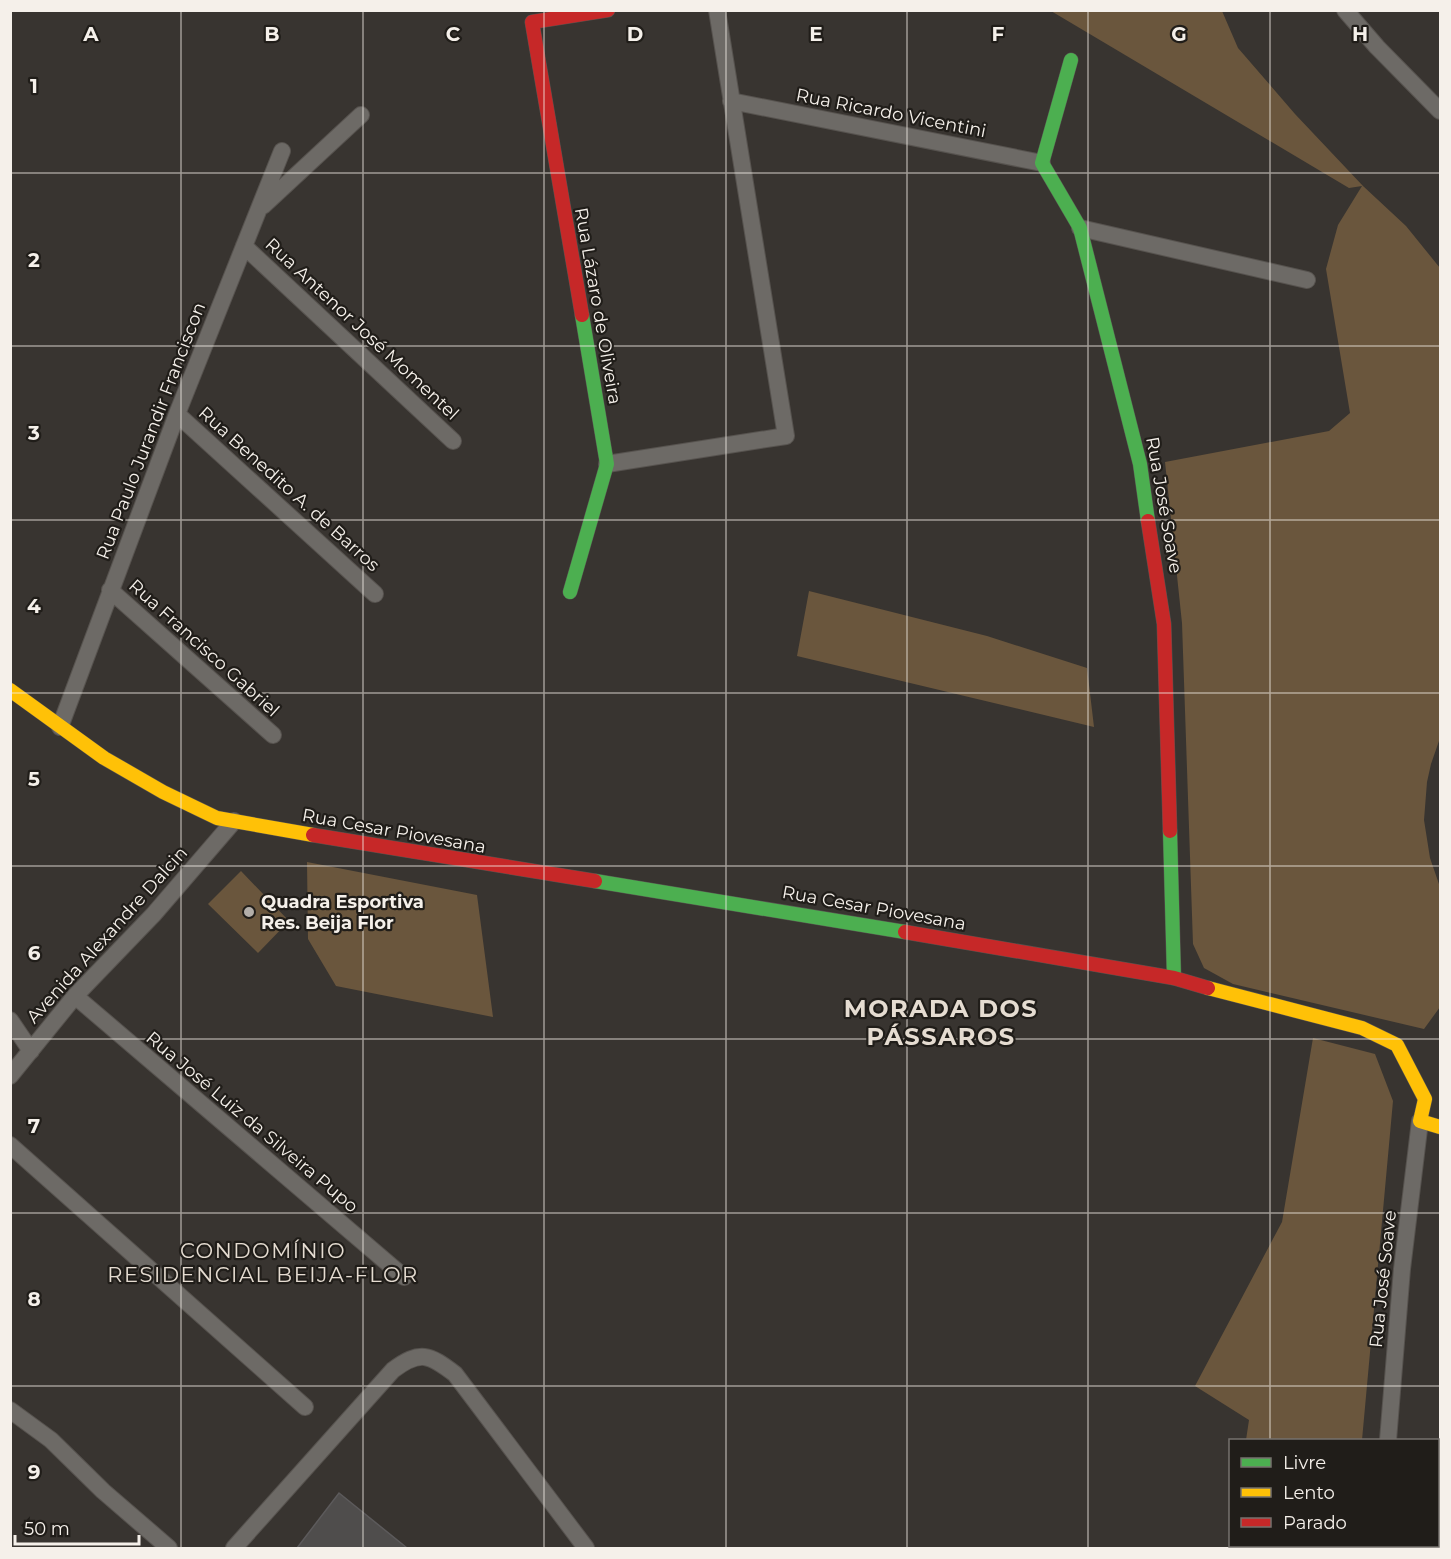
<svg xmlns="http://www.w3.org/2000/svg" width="1451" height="1559" font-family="Montserrat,sans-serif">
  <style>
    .green { fill: #6a563d }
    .building { fill: #4f4d4c; stroke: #5c5a5b; stroke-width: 1.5 }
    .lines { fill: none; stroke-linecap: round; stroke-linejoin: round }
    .street-casing { stroke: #57534f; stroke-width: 18 }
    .fast-casing { stroke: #57534f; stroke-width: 15 }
    .slow-casing { stroke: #57534f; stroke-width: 15 }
    .jam-casing { stroke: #57534f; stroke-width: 15 }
    .street { stroke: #6d6a66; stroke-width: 16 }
    .fast { stroke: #4caf50; stroke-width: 14 }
    .slow { stroke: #ffc107; stroke-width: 14 }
    .jam { stroke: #c62828; stroke-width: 14 }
    .grid { fill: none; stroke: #f5f0ea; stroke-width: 1.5; stroke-opacity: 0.55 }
    .poi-dot { fill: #b3aea9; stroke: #201d19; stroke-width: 2 }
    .labels { text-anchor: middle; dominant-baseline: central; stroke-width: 4.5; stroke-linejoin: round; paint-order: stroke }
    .street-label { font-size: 18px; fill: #f5f0ea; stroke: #201d19 }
    .poi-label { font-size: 18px; font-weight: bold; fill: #f5f0ea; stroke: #201d19; text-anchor: start }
    .quarter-label { font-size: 21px; letter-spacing: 1.5px; fill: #e5dcd1; stroke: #201d19 }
    .district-label { font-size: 24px; font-weight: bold; letter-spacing: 1.5px; fill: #e5dcd1; stroke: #201d19 }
    .grid-label { font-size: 20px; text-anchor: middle; font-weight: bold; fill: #f5f0ea; stroke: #201d19; stroke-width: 4.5; stroke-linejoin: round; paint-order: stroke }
  </style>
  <rect width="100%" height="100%" fill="#383430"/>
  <path class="green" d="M1051,11H1222L1238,48L1295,114L1363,186L1406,226L1440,268V738L1431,764L1427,782L1424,820L1430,858L1440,887V1007L1424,1029L1233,984L1204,968L1193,944L1182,623L1165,462L1329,431L1350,413L1326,269L1338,225L1362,186L1349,188Z
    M809,591L987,636L1087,668L1094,727L797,656Z
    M307,862L477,895L493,1017L336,986L308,939Z
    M241,871L289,921L258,953L208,904Z
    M1313,1038L1375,1054L1393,1101L1362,1440H1246L1249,1420L1195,1386L1282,1222Z"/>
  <path class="building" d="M339,1493L407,1548H297Z"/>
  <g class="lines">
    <g class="street-casing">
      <path id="street" d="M1345,10L1377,47L1440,111
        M731,101L1042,163
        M263,206L361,115
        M1080,228L1307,280
        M244,246L453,441
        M177,414L375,594
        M607,464L786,436L717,10
        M110,590L273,735
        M60,727L177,414L282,151
        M75,996L404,1277
        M10,1020L31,1051
        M10,1076L75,996L153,915L234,821
        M10,1145L305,1407
        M10,1410L51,1440L103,1491L169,1548
        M1388,1440L1402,1269L1420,1121
        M234,1548L393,1370C420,1350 429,1354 455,1374L586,1548
        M1379,1548V1546"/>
    </g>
    <g class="fast-casing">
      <path id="fast" d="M1071,60L1042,163L1080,228L1140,464L1148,521
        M570,592L607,464L582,315
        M1170,831L1174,978
        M595,881L905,932"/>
    </g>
    <g class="slow-casing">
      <path id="slow" d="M10,690L104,758L163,792L217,818L313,835
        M1208,988L1362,1028L1397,1045L1425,1099L1420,1121L1440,1127"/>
    </g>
    <g class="jam-casing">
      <path id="jam" d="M582,315L532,22L608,10
        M1148,521L1164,624L1170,831
        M313,835L595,881
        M905,932L1174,978L1208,988"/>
    </g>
    <use href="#street" class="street"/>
    <use href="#fast" class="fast"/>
    <use href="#slow" class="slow"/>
    <use href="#jam" class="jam"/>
  </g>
  <path class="grid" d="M181,10V1548M363,10V1548M544,10V1548M726,10V1548M907,10V1548M1088,10V1548M1270,10V1440M10,173H1440M10,346H1440M10,520H1440M10,693H1440M10,866H1440M10,1039H1440M10,1213H1440M10,1386H1440M1270,1546V1548"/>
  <circle class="poi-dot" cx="249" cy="912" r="6"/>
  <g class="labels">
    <g class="street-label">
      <text transform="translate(891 113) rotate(11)">Rua Ricardo Vicentini</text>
      <text transform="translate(598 306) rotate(80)">Rua Lázaro de Oliveira</text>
      <text transform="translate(362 329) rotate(43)">Rua Antenor José Momentel</text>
      <text transform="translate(151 431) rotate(-69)">Rua Paulo Jurandir Franciscon</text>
      <text transform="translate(289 489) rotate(42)">Rua Benedito A. de Barros</text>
      <text transform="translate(1164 505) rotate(80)">Rua José Soave</text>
      <text transform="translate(204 648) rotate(42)">Rua Francisco Gabriel</text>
      <text transform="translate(394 831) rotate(10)">Rua Cesar Piovesana</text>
      <text transform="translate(874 908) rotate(10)">Rua Cesar Piovesana</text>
      <text transform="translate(107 935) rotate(-48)">Avenida Alexandre Dalcin</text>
      <text transform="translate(252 1122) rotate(40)">Rua José Luiz da Silveira Pupo</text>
      <text transform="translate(1383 1279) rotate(-84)">Rua José Soave</text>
    </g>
    <g class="poi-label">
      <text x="261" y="902">Quadra Esportiva<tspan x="261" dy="21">Res. Beija Flor</tspan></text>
    </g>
    <g class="quarter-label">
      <text x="263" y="1250">CONDOMÍNIO<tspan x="263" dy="24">RESIDENCIAL BEIJA-FLOR</tspan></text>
    </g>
    <g class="district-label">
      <text x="941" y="1008">MORADA DOS<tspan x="941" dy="28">PÁSSAROS</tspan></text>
    </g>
  </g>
  <g class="grid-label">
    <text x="91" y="41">A</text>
    <text x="272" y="41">B</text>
    <text x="453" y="41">C</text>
    <text x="635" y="41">D</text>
    <text x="816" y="41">E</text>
    <text x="998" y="41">F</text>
    <text x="1179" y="41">G</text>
    <text x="1360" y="41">H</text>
    <text x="34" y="93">1</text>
    <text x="34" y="267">2</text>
    <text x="34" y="440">3</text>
    <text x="34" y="613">4</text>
    <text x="34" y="786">5</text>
    <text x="34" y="960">6</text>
    <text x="34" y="1133">7</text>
    <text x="34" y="1306">8</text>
    <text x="34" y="1479">9</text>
  </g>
  <rect width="1451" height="1559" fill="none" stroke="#f5f0ea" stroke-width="24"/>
  <rect x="1229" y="1439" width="210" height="108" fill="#201d19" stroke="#75716d" stroke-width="1.5"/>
  <rect x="1241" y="1458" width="30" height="9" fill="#4caf50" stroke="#75716d" stroke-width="1.5"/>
  <text x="1283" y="1469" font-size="18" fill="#f5f0ea">Livre</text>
  <rect x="1241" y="1488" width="30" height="9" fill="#ffc107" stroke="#75716d" stroke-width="1.5"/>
  <text x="1283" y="1499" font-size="18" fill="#f5f0ea">Lento</text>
  <rect x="1241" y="1518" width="30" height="9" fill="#c62828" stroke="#75716d" stroke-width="1.5"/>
  <text x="1283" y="1529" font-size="18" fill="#f5f0ea">Parado</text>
  <path d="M15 1535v9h124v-9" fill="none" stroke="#f5f0ea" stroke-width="3"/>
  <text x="24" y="1535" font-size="18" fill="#f5f0ea" stroke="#201d19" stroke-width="4.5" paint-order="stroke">50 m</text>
</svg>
